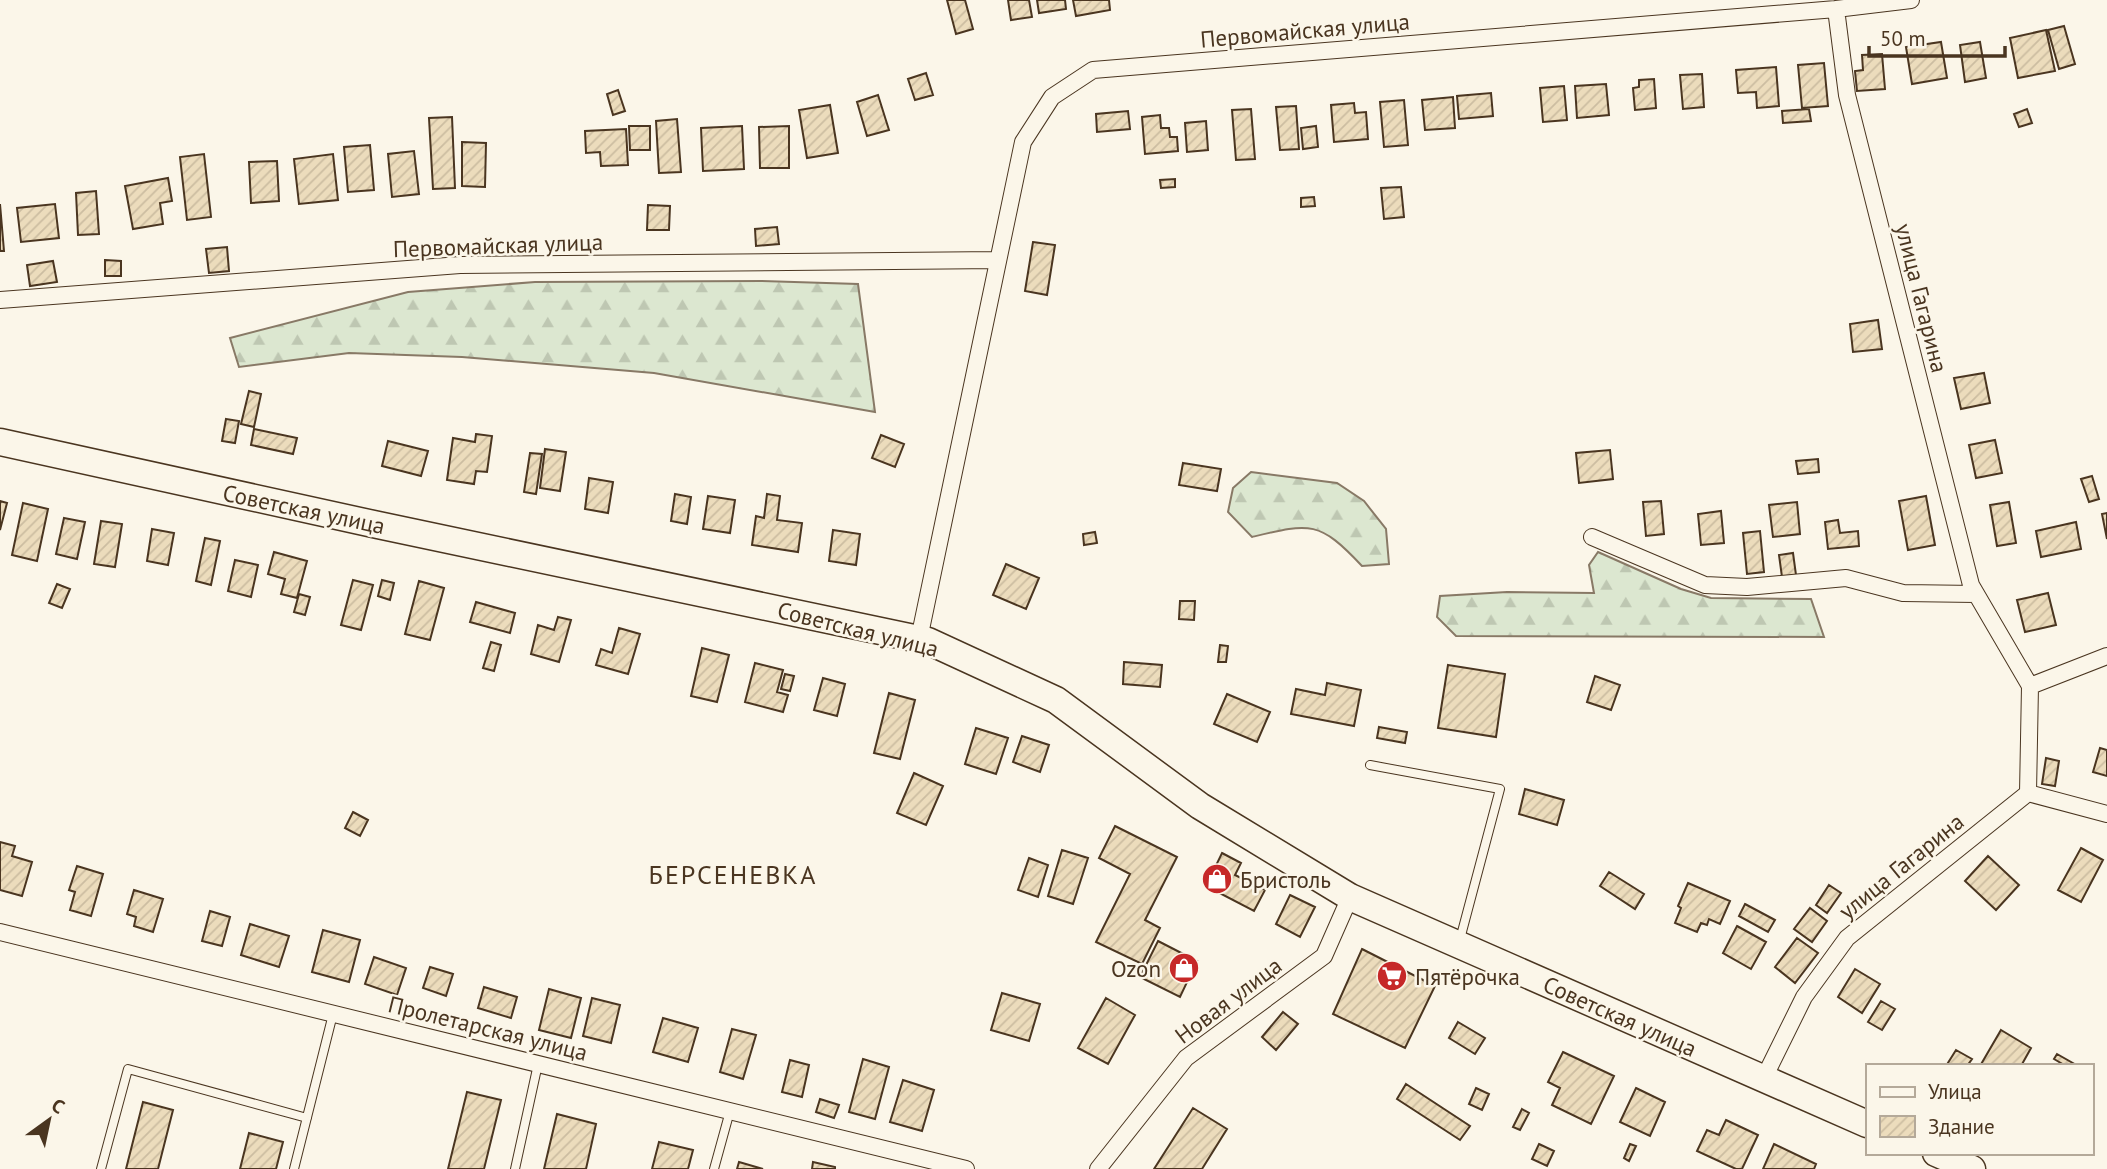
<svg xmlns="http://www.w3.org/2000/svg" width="2107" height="1169" font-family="'PT Sans',sans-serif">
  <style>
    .forest { fill: url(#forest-firs); stroke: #887966; stroke-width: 2 }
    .building { fill: url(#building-hatch); stroke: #4a3520; stroke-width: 2 }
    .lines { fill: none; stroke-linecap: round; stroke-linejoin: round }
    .lane-casing { stroke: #4a3520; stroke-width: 10 }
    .street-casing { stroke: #4a3520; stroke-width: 18 }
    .primary-casing { stroke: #4a3520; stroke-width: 29 }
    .lane { stroke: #fbf6e9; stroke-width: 8 }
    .street { stroke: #fbf6e9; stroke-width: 16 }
    .primary { stroke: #fbf6e9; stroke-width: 26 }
    .labels { text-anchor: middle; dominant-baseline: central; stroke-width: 5; stroke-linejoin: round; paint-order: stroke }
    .street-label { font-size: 23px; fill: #4a3520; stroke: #fbf6e9 }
    .poi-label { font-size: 23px; fill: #4a3520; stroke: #fbf6e9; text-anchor: start }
    .quarter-label { font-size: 26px; letter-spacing: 2px; fill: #4a3520; stroke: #fbf6e9 }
  </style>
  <defs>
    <pattern id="forest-firs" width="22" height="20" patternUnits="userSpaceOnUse" patternTransform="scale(1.75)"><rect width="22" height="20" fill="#dce7d0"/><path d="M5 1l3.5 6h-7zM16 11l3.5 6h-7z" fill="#bec7b2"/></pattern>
    <pattern id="building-hatch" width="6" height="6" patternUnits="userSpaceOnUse" patternTransform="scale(1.75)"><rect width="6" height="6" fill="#ecdcbc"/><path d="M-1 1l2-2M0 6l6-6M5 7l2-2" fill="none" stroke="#ccbda1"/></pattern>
  </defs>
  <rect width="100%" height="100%" fill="#fbf6e9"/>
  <path class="forest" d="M761,281L858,284L875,412L654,373L462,357L349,353L239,367L230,338L408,292L535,282Z
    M1251,472L1337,483L1364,501L1386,529L1389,564L1362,566C1319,520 1310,523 1252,537L1228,512L1233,488Z
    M1598,552L1681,589L1711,598L1811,599L1824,637L1456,636L1437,617L1440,596L1507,592L1594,593L1589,565Z"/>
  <path class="building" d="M947,0H965L973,29L956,34Z
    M1008,0H1029L1032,17L1011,20Z
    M1037,0H1065L1066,9L1039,13Z
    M1073,0H1109L1110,10L1076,16Z
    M2064,26L2075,64L2059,69L2048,30Z
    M2046,30L2055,71L2018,78L2010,38Z
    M1941,42L1947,78L1912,84L1906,47Z
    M1980,42L1986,78L1965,82L1960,45Z
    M1882,54L1885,89L1857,91L1855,71L1863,70L1862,55Z
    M1824,63L1828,106L1802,108L1798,65Z
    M1776,67L1779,106L1757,108L1756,92L1738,93L1736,70Z
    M926,73L933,95L915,100L908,79Z
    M1702,74L1704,107L1683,109L1680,75Z
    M1654,79L1656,108L1635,110L1633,88L1639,87V80Z
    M1606,84L1609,115L1577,118L1575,86Z
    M1564,86L1567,120L1543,122L1540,88Z
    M618,90L625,111L613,115L607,94Z
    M1491,93L1493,116L1459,119L1457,96Z
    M878,95L889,130L867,136L857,102Z
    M1453,97L1455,128L1425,130L1422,100Z
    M1404,100L1408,145L1384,147L1380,102Z
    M1354,103L1355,113L1366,112L1368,139L1334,142L1331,105Z
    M830,105L838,153L807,158L799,110Z
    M1296,106L1299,149L1280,150L1276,107Z
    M1251,109L1255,159L1236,160L1232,110Z
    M1809,109L1811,121L1783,123L1782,111Z
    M2027,109L2032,123L2019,127L2014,114Z
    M1128,111L1130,129L1097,132L1096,114Z
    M1160,115L1161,128H1169L1170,137H1177L1178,151L1145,154L1142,117Z
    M452,117L455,188L433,189L429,118Z
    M677,119L681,172L659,173L656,121Z
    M1206,121L1208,150L1187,152L1185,123Z
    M629,126H650V150H630Z
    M742,126L744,169L703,171L701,128Z
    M789,126V168H760L759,127Z
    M1316,126L1318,147L1303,149L1301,128Z
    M626,129L628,165L601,166L600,152L586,153L585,131Z
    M462,142L486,143L485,187L462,186Z
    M370,145L374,190L348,192L344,147Z
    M414,151L419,194L392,197L388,154Z
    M204,154L211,217L187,220L180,157Z
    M333,154L338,200L299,204L294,159Z
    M277,161L279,201L251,203L249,162Z
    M168,178L172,201L160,203L163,224L133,229L125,186Z
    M1175,179V187L1161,188L1160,180Z
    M1401,187L1404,217L1384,219L1381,188Z
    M96,191L99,234L78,235L76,193Z
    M1314,197L1315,206L1301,207V198Z
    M0,204L4,251H0Z
    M55,204L59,238L21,242L17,208Z
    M648,205L670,206L669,230H647Z
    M777,227L779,244L756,246L755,229Z
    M1033,242L1055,245L1047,295L1025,291Z
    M227,247L229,271L209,273L206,249Z
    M105,260L121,261V276H105Z
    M53,261L57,282L30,286L27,265Z
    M1878,320L1882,349L1853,352L1850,324Z
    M1984,373L1990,403L1961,409L1954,378Z
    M249,391L261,394L254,427L241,424Z
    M226,419L239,421L235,443L222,441Z
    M254,429L297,438L293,454L251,445Z
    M476,434L492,436L487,472L476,471L474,484L447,480L453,438L475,442Z
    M881,435L904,444L895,467L872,458Z
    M1995,440L2002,473L1976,478L1969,445Z
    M388,441L428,451L421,476L382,466Z
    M545,449L566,452L560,491L540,488Z
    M1610,450L1613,479L1579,483L1576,453Z
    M530,453L542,454L536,494L524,492Z
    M1818,459L1819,472L1798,474L1796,461Z
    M1183,463L1221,469L1217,491L1179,485Z
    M2092,476L2099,499L2089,502L2081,479Z
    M589,478L613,482L608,513L585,509Z
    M675,494L691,497L687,524L671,521Z
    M767,494L780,496L777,520L802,523L798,552L752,545L756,516L764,518Z
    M708,496L735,500L730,533L703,529Z
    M1926,496L1935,545L1908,550L1899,501Z
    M0,501L7,503L0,530Z
    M1661,501L1664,534L1646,536L1643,502Z
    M1797,502L1800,534L1773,537L1769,505Z
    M2009,502L2016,543L1997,546L1990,505Z
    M23,503L48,509L37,561L12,555Z
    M1721,511L1724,543L1701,545L1698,514Z
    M2107,513V539L2102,514Z
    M64,518L85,522L77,559L56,554Z
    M1838,520L1840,533L1858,531L1859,546L1828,549L1825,522Z
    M101,521L122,524L115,567L94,564Z
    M2076,522L2081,549L2041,557L2036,531Z
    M152,529L174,533L168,565L147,561Z
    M833,530L860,534L856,565L829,561Z
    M1760,531L1764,572L1747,574L1743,533Z
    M1095,532L1097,543L1084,545L1083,534Z
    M205,538L220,541L211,585L196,581Z
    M274,552L307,561L297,598L281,594L285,579L268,574Z
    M1793,553L1796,575L1782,577L1779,555Z
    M235,560L258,565L251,597L228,591Z
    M1006,564L1039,578L1026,609L993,595Z
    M353,580L373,585L361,630L341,625Z
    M382,580L394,583L390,600L378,596Z
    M419,581L444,588L430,640L405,634Z
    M57,584L70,589L62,608L49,603Z
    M2048,593L2056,625L2025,632L2017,600Z
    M299,594L310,597L305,615L294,612Z
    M1180,601H1195L1194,620L1179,619Z
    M476,602L515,613L510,633L470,622Z
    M558,617L571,620L559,662L531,654L538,625L554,630Z
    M619,628L640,634L628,674L596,665L601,649L612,653Z
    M491,642L501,645L494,671L483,668Z
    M1220,645L1228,646L1226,662H1218Z
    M702,648L729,655L717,702L691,696Z
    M1124,662L1162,665L1160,687L1123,684Z
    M755,663L783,670L777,692L788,695L783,712L745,702Z
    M1448,665L1505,674L1496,737L1438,728Z
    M785,674L794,676L790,691L781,689Z
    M1595,676L1620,685L1611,710L1587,702Z
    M823,678L845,684L837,716L814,710Z
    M1327,683L1361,690L1354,726L1291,714L1296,689L1325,695Z
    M889,693L915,700L900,759L874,753Z
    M1227,694L1270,712L1257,742L1214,724Z
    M1379,727L1407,732L1405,743L1377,738Z
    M976,728L1008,738L996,774L965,764Z
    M1022,736L1049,745L1040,772L1013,762Z
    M2100,748L2107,750V776L2093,772Z
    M2046,758L2059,761L2055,786L2042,784Z
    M914,773L943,786L926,825L897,813Z
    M1525,789L1564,800L1557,825L1519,814Z
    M353,812L368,820L360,836L345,828Z
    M1115,826L1177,857L1145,920L1160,928L1142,964L1096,942L1130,874L1099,858Z
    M0,842L15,846L12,856L32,862L22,896L0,890Z
    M2081,848L2103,860L2081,902L2058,890Z
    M1062,850L1088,858L1073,904L1048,896Z
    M1222,853L1241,863L1235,875L1265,890L1254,911L1206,886Z
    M1988,856L2019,885L1996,910L1965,881Z
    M1029,858L1048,865L1038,897L1018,890Z
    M77,866L103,874L91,916L70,910L75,892L69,890Z
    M1609,872L1644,894L1635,909L1600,886Z
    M1688,883L1730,901L1720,924L1709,919L1707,925L1701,923L1697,932L1675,923L1681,908L1678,906Z
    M1829,885L1841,893L1827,913L1816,905Z
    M134,890L163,899L153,932L134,926L136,917L127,914Z
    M1290,895L1315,907L1300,937L1276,924Z
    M1745,904L1775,920L1768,932L1739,916Z
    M1810,908L1827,921L1812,942L1794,929Z
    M210,911L230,917L222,946L202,941Z
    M250,924L289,936L279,967L241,955Z
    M1737,926L1766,942L1751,969L1723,953Z
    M323,930L360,940L349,982L312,972Z
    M1797,938L1818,953L1795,983L1775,967Z
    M1158,941L1197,961L1180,997L1140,977Z
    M1362,949L1435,986L1405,1048L1333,1014Z
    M374,957L406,968L397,995L365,984Z
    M430,967L453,974L446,996L423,988Z
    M1855,969L1880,984L1862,1013L1838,997Z
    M484,987L517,997L511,1018L478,1008Z
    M549,989L581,998L571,1038L539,1030Z
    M1002,993L1040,1004L1029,1041L991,1030Z
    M592,998L620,1005L611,1043L583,1036Z
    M1106,998L1135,1015L1108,1064L1078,1048Z
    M1881,1001L1895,1009L1882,1030L1868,1022Z
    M1283,1012L1298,1024L1276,1050L1262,1037Z
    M663,1018L698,1028L688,1062L653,1052Z
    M1458,1022L1485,1038L1475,1054L1449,1038Z
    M732,1029L756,1035L743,1079L720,1072Z
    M2001,1030L2031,1048L2021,1066H1980Z
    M1956,1050L1972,1059L1967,1066H1946Z
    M1563,1052L1614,1076L1591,1124L1552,1105L1560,1088L1548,1082Z
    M2057,1054L2078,1066H2066L2054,1059Z
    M863,1059L889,1067L875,1119L849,1112Z
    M790,1060L809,1065L802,1097L782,1092Z
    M903,1080L934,1090L922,1131L890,1122Z
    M1406,1084L1470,1126L1460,1140L1397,1099Z
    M1476,1088L1489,1094L1482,1110L1469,1104Z
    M1636,1088L1665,1102L1650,1136L1620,1122Z
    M467,1092L501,1100L484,1169H448Z
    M820,1099L839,1105L834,1118L816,1112Z
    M143,1102L173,1110L158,1169H126Z
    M1193,1108L1227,1129L1202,1169H1154Z
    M1522,1109L1529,1113L1520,1130L1513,1127Z
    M557,1114L596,1124L586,1169H544Z
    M1726,1120L1758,1135L1742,1169H1736L1697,1151L1707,1130L1719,1135Z
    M249,1133L283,1142L276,1169H240Z
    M659,1142L693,1150L688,1169H652Z
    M1539,1144L1554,1151L1547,1166L1532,1159Z
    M1630,1144L1636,1146L1629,1161L1624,1158Z
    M1774,1144L1816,1164L1814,1169H1763Z
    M739,1162L763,1169H737Z
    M813,1162L835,1167V1169H812Z"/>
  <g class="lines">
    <g class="lane-casing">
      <path id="lane" d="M1370,765L1500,789L1459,943
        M101,1169L128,1069L307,1118
        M294,1169L333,1014
        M515,1169L538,1064
        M714,1169L730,1111"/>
    </g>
    <g class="street-casing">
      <path id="street" d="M1836,9L1847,95L1971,585L2030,686
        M0,300L460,265L998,260
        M1592,537L1705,585L1747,587L1846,578L1903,593L1976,594
        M919,639L1023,142L1052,97L1093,70L1836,9L1911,0
        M2028,793L2107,814
        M0,932L966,1169
        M1763,1080L1804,997L1847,938L2028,793L2030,686L2107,656
        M1098,1169L1186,1058L1324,956L1350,897"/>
    </g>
    <g class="primary-casing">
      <path id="primary" d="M0,442L378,525L928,641L1056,700L1200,806L1350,897L1867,1124
        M1936,1153L1972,1169"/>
    </g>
    <use href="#lane" class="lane"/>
    <use href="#street" class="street"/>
    <use href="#primary" class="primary"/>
  </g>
  <defs>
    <g id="shop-disc" transform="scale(1.575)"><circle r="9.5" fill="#c62828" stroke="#fbf6e9"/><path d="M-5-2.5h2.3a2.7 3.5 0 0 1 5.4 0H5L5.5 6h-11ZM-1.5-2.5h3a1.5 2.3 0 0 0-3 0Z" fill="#fff"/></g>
    <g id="supermarket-disc" transform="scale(1.575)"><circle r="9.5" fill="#c62828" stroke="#fbf6e9"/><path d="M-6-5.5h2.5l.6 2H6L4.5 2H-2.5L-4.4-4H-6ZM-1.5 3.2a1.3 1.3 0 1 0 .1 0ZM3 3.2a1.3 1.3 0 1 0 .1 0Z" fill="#fff"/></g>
  </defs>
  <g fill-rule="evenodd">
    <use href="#shop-disc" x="1217" y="879"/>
    <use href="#shop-disc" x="1184" y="968"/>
    <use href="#supermarket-disc" x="1392" y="976"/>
  </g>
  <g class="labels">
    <g class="street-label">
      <text transform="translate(1305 30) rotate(-5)">Первомайская улица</text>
      <text transform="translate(498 245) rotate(-2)">Первомайская улица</text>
      <text transform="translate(1922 298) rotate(76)">улица Гагарина</text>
      <text transform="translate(304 509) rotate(12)">Советская улица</text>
      <text transform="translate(858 629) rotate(14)">Советская улица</text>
      <text transform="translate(1901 866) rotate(-39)">улица Гагарина</text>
      <text transform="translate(1228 1000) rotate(-37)">Новая улица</text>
      <text transform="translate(1620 1016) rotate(24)">Советская улица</text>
      <text transform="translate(488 1028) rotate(14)">Пролетарская улица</text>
    </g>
    <g class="poi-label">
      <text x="1240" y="879">Бристоль</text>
      <text x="1161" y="968" text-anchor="end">Ozon</text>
      <text x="1415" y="976">Пятёрочка</text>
    </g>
    <g class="quarter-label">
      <text x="733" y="874">БЕРСЕНЕВКА</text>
    </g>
  </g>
  <rect x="1866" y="1064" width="228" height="91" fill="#fbf6e9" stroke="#b4a999" stroke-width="2"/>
  <rect x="1880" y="1087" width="35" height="10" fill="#fbf6e9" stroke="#b4a999" stroke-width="2"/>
  <text x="1928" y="1099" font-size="21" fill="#4a3520">Улица</text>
  <rect x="1880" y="1116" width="35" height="21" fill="url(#building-hatch)" stroke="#b4a999" stroke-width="2"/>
  <text x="1928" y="1134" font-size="21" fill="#4a3520">Здание</text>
  <g transform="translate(49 1120) rotate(33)" stroke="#fbf6e9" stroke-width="5" paint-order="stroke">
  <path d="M0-5L12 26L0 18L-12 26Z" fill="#4a3520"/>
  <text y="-10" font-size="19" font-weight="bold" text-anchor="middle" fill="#4a3520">С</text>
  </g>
  <path d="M1869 46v10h136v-10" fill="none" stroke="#4a3520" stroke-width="3.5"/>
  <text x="1880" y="46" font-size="21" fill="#4a3520" stroke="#fbf6e9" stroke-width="5" paint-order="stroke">50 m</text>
</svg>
